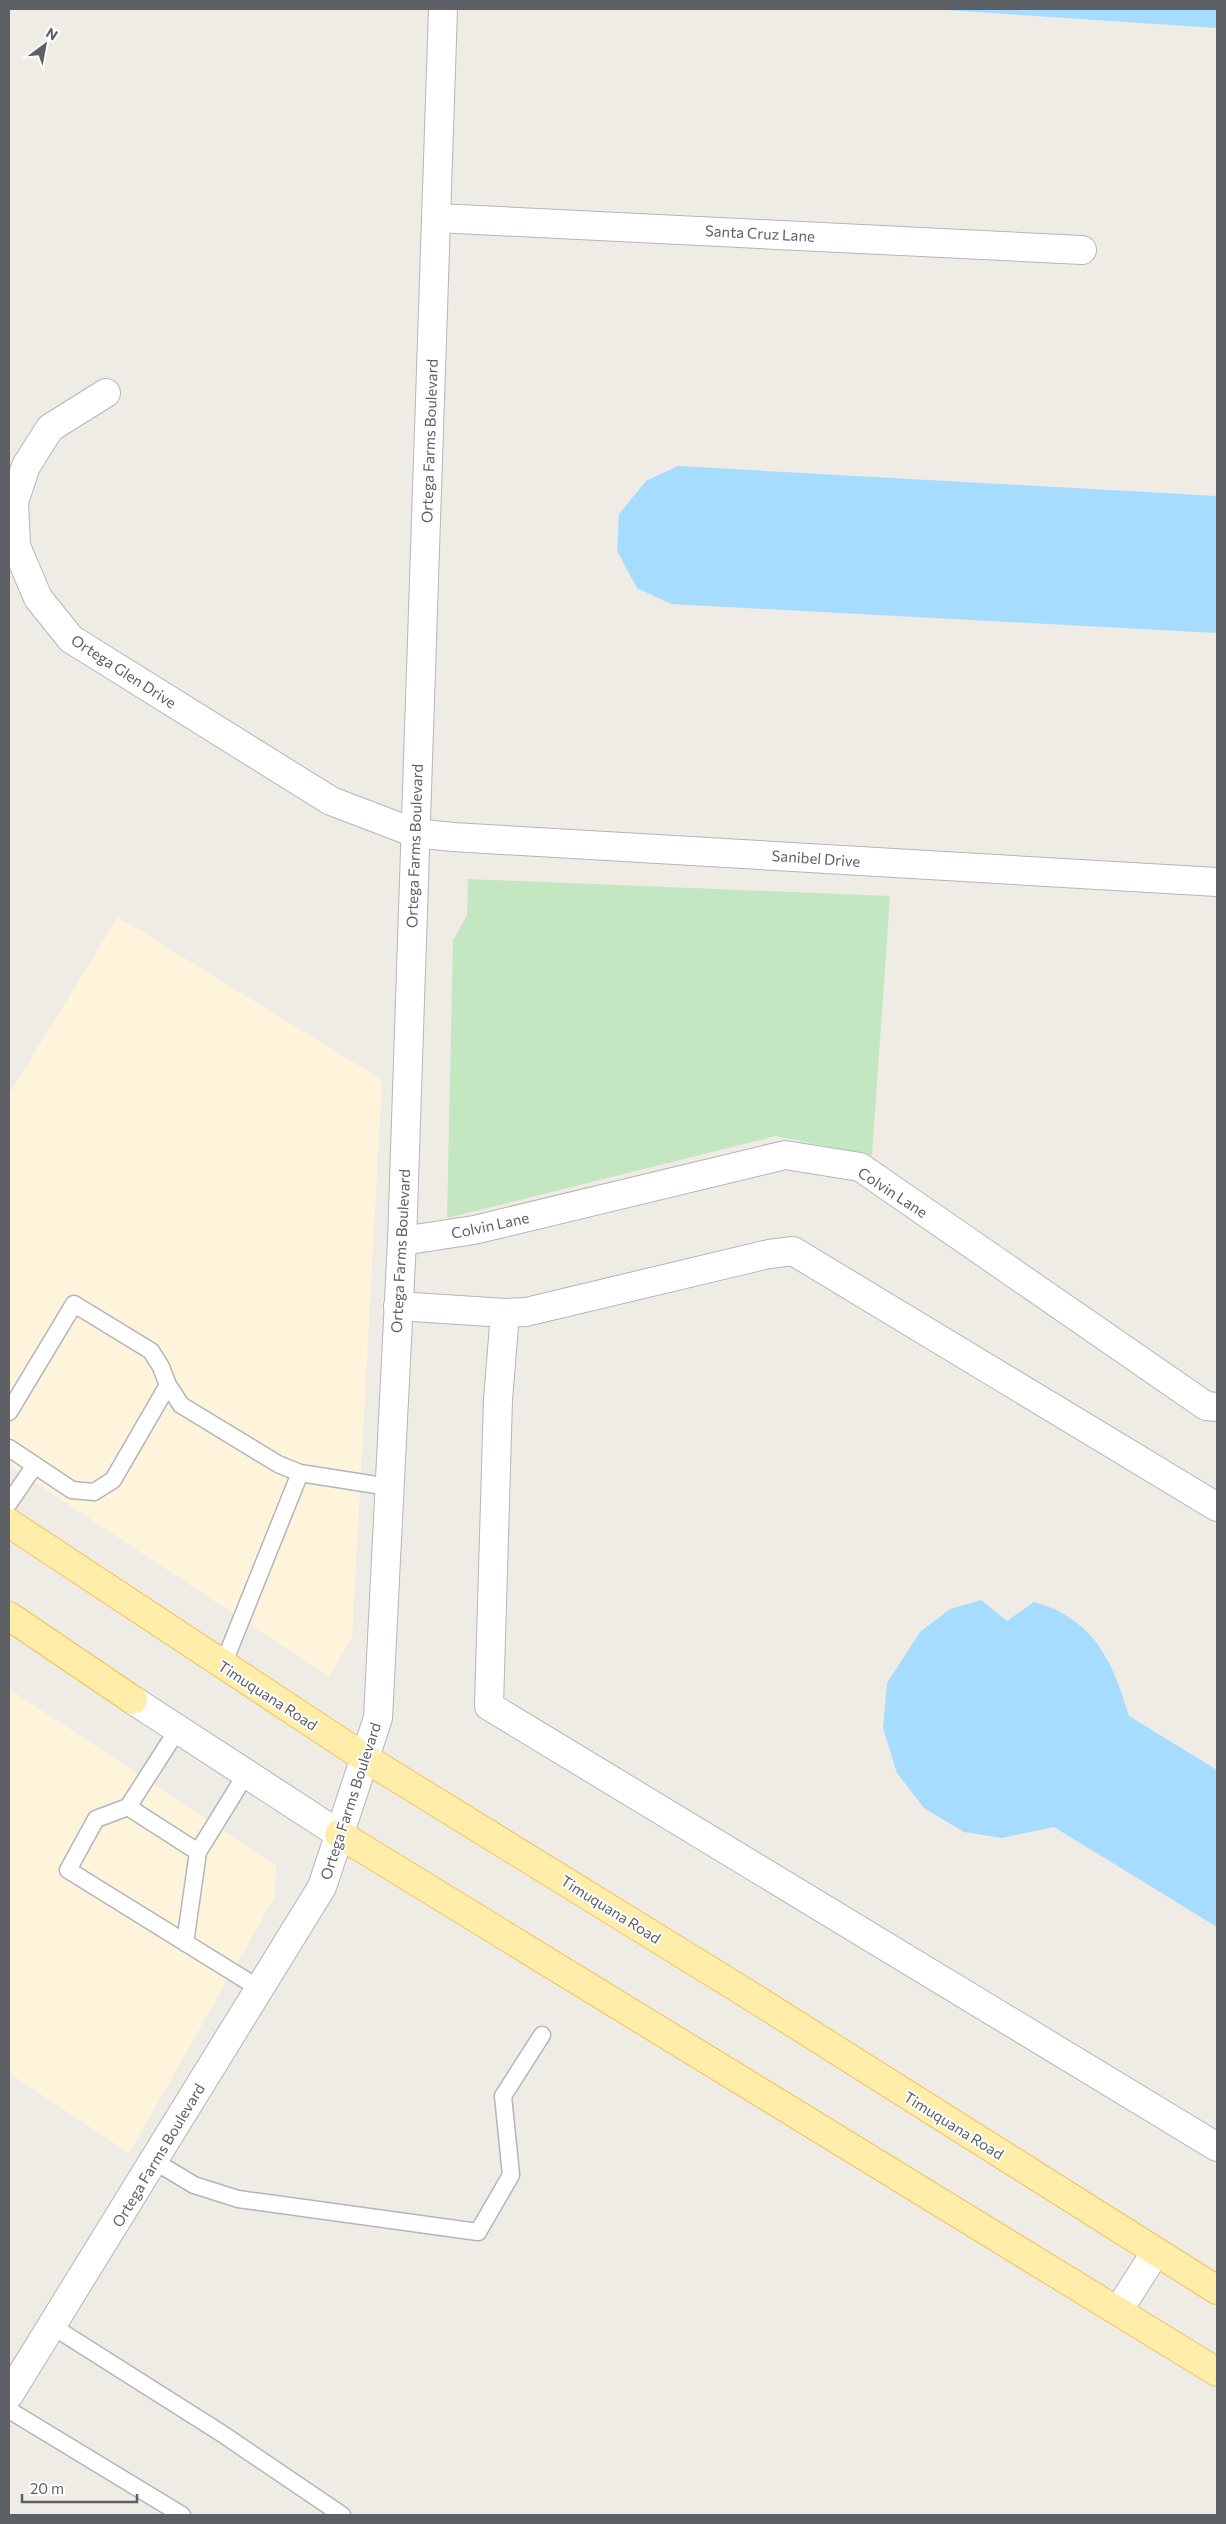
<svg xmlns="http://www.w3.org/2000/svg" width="1226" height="2524" font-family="Commissioner,sans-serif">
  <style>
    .commercial { fill: #fef4db }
    .green { fill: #c3e7c1 }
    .water { fill: #a5dcff }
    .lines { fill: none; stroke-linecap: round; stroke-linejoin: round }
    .service-casing { stroke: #b2b6ba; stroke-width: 19 }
    .minor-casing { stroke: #b2b6ba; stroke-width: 30 }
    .tertiary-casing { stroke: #b2b6ba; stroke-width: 30 }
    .secondary-casing { stroke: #b1b5ba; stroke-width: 30 }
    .primary-casing { stroke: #f3c15a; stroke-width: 30 }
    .service { stroke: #fff; stroke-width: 16 }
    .minor { stroke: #fff; stroke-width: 28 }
    .tertiary { stroke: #fff; stroke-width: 28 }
    .secondary { stroke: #fff; stroke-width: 28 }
    .primary { stroke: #ffedaa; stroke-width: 28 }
    .labels { text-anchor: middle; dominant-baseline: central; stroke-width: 4; stroke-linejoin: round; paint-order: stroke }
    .street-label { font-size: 15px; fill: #5d6165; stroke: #fff }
  </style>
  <rect width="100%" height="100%" fill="#efece5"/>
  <path class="commercial" d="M118,917L382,1080L352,1637L329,1677L9,1465V1094Z
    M9,1689L276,1865L274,1898L129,2153L9,2073Z"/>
  <path class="green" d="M468,879L890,896L872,1156L776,1136L447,1218L453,940L467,915Z"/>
  <path class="water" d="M929,9H1217V28Z
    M678,466L1217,496V633L671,604L637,588L617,551L619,514L646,481Z
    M981,1600L1007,1621L1034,1602C1043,1605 1054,1608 1062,1613C1103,1636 1116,1674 1129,1716L1217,1770V1927L1054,1827L1002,1838L964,1832L924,1808L897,1773L883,1728L887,1683L920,1632L950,1609Z"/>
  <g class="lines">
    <g class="service-casing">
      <path id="service" d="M9,1412L74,1304L151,1351L161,1367L168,1385L181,1405L278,1464L300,1473L389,1487
        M9,1448L72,1490L94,1492L113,1480L168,1385
        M9,1503L35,1465
        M223,1665L300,1473
        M178,1729L128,1807L198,1852L246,1774
        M128,1807L96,1819L68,1870L260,1989
        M185,1943L198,1852
        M154,2161L194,2185L238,2199L478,2232L511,2175L503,2096L542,2035
        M52,2326L221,2433L342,2515
        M9,2410L182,2515"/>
    </g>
    <g class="minor-casing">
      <path id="minor" d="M437,218L1082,250
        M106,393L50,428L26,466L14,502L16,546L38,598L71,639L331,801L415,833L453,837L1217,882
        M402,1241L474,1230L785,1155L860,1167L1206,1406L1217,1407
        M398,1306L505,1313L498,1400L489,1706L1217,2147
        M505,1313L526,1312L769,1254L793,1251L1217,1507"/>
    </g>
    <g class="tertiary-casing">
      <path id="tertiary" d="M9,2395L322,1887L378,1718L402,1241L443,9"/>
    </g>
    <g class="secondary-casing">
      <path id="secondary" d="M133,1700L339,1834
        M1118,2311L1155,2253"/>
    </g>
    <g class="primary-casing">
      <path id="primary" d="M9,1523L365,1758L746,1993L1217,2290
        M9,1616L133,1700
        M339,1834L1217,2372"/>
    </g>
    <use href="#service" class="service"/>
    <use href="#minor" class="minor"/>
    <use href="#tertiary" class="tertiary"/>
    <use href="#secondary" class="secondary"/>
    <use href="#primary" class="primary"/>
  </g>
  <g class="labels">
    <g class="street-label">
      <text transform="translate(760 233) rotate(3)">Santa Cruz Lane</text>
      <text transform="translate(429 441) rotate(-88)">Ortega Farms Boulevard</text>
      <text transform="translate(124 671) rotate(33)">Ortega Glen Drive</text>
      <text transform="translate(414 846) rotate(-88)">Ortega Farms Boulevard</text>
      <text transform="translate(816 858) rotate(4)">Sanibel Drive</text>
      <text transform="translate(893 1192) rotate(33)">Colvin Lane</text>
      <text transform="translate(490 1225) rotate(-12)">Colvin Lane</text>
      <text transform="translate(400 1251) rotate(-87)">Ortega Farms Boulevard</text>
      <text transform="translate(268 1695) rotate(33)">Timuquana Road</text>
      <text transform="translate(350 1801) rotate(-72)">Ortega Farms Boulevard</text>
      <text transform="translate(611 1909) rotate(32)">Timuquana Road</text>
      <text transform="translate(954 2125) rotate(32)">Timuquana Road</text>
      <text transform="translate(158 2155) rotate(-59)">Ortega Farms Boulevard</text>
    </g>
  </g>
  <rect width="1226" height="2524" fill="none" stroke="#5d6165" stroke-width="20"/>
  <g transform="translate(45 45) rotate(32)" stroke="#ffffff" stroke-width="4" paint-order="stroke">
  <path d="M0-4L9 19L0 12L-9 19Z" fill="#5d6165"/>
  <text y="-8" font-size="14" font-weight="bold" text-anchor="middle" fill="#5d6165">N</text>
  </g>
  <path d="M22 2494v8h115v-8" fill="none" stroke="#5d6165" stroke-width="2.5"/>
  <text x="30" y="2494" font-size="15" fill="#5d6165" stroke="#ffffff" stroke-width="4" paint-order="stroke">20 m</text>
</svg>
